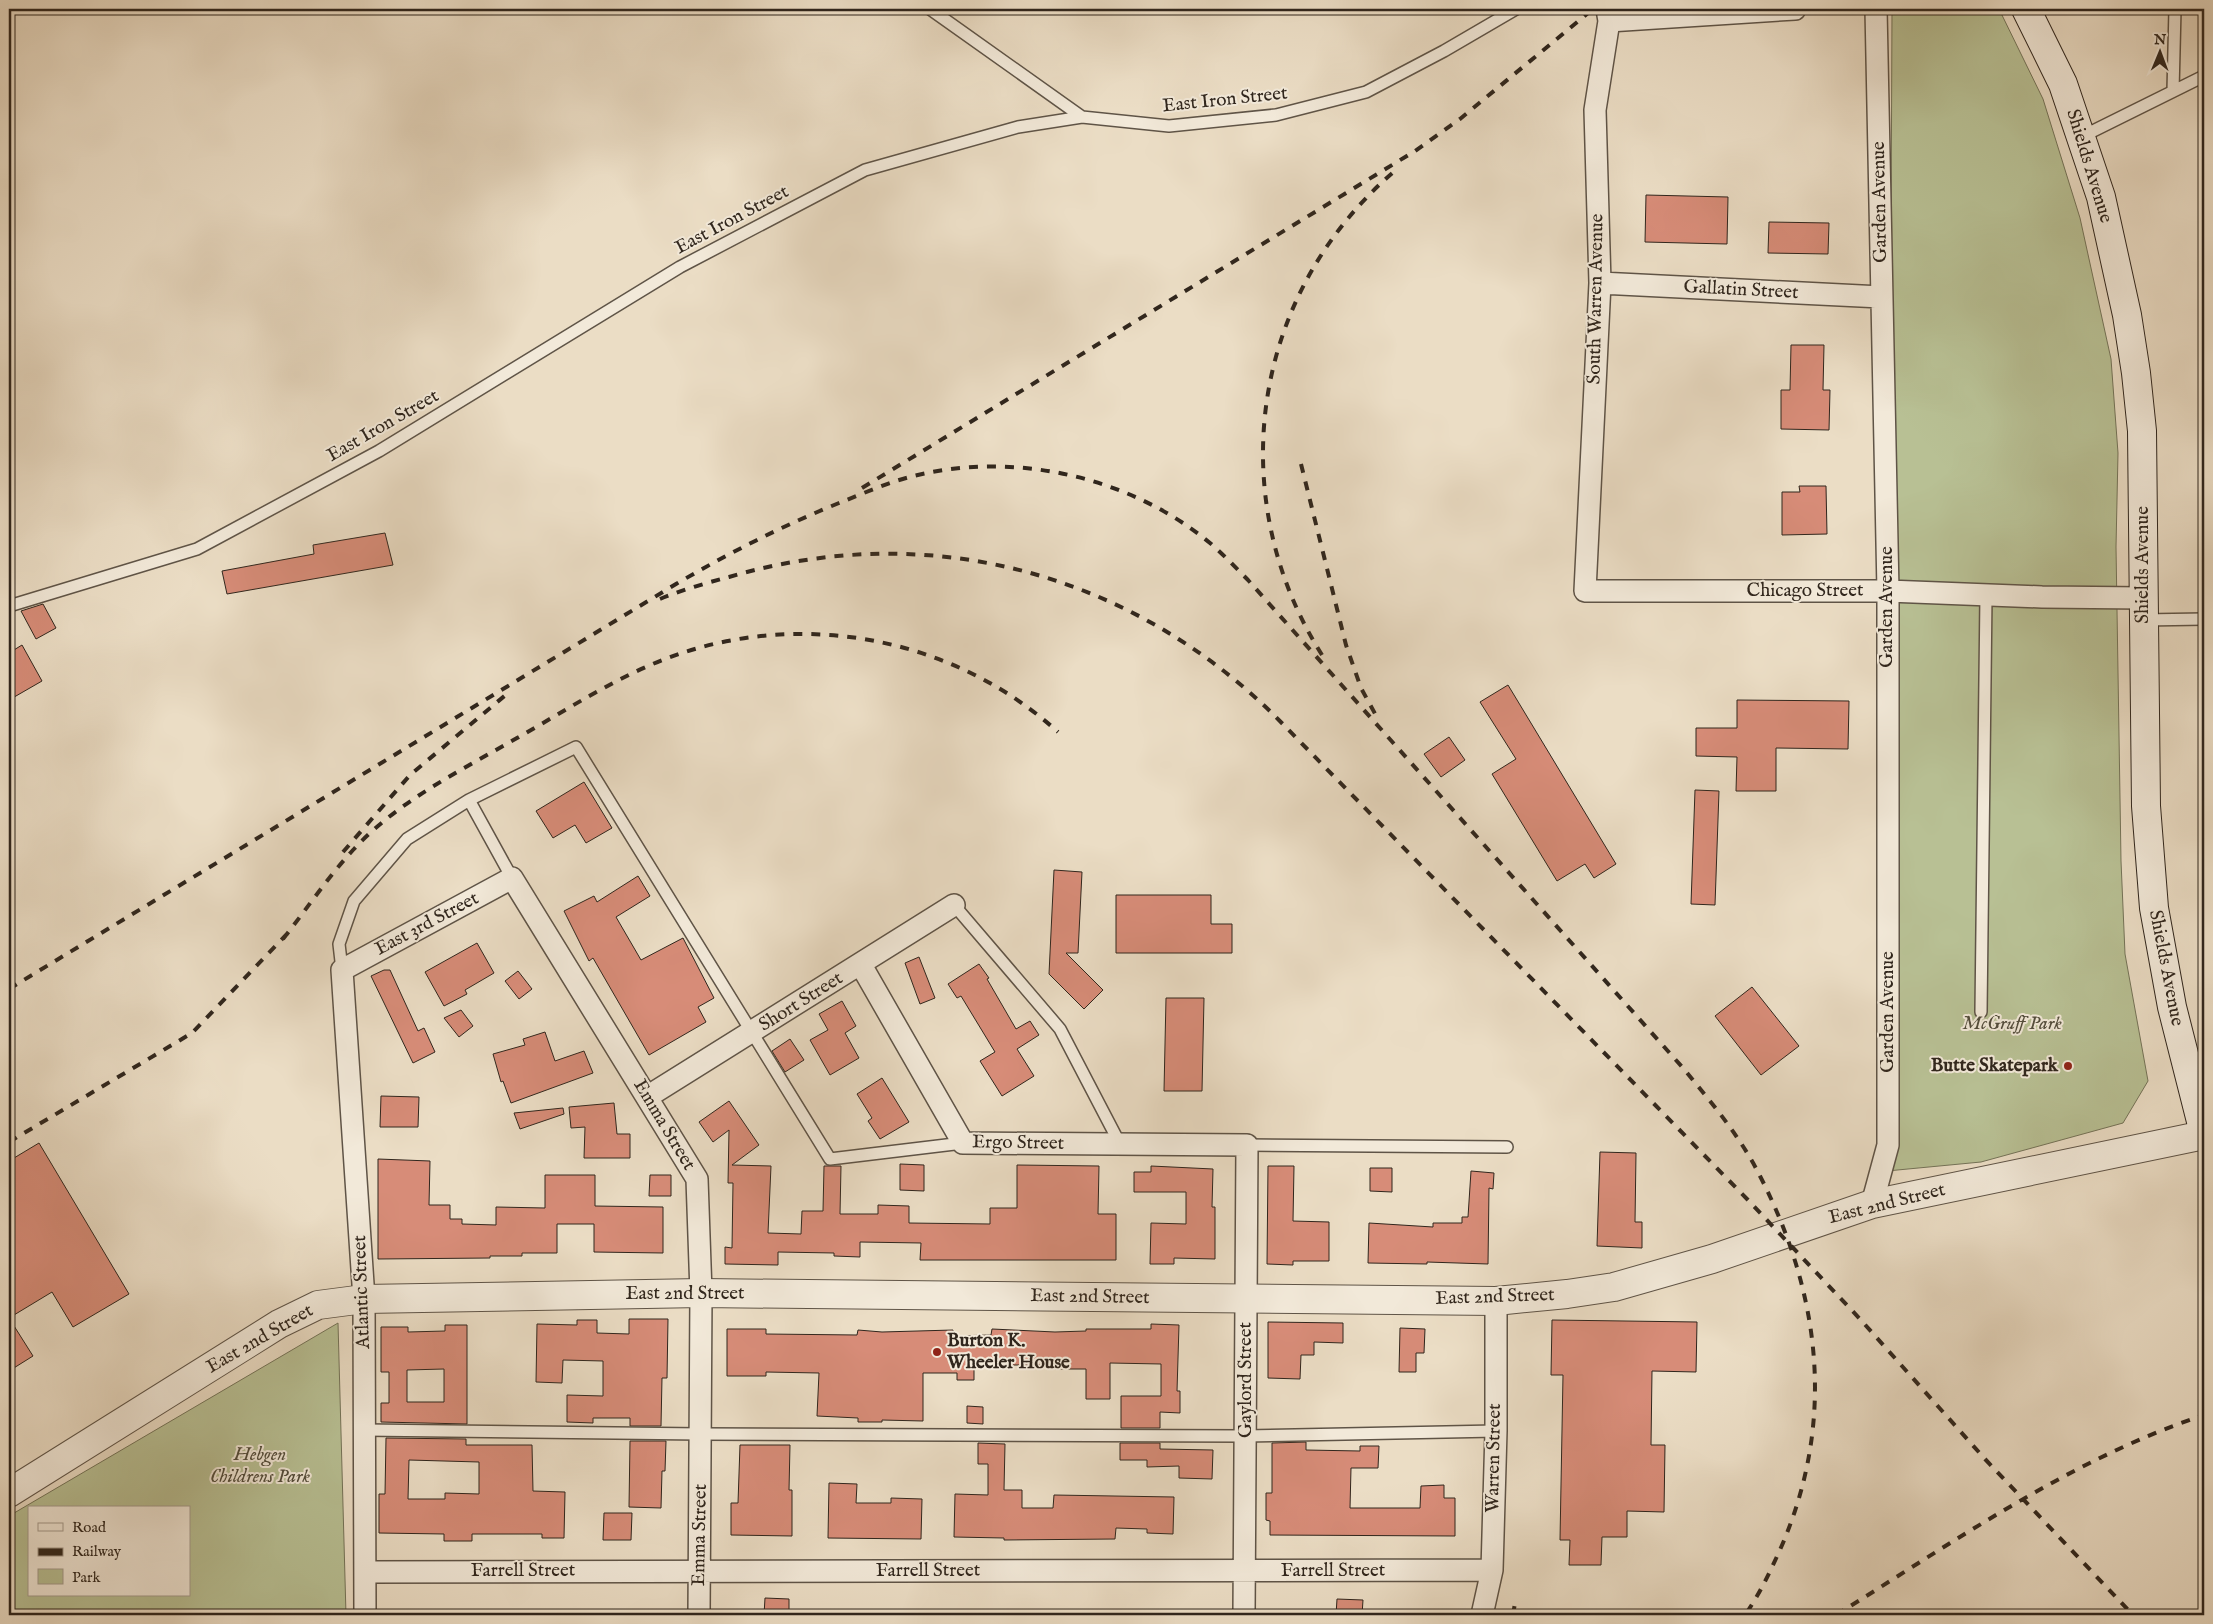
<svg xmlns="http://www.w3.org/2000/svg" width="2213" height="1624" font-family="'IM FELL English',serif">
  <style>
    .green { fill: #b8c094; stroke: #747358; fill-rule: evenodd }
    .building { fill: #d78c78; stroke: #30261d; fill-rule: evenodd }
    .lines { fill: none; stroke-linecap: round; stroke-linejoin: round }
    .service-casing { stroke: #5f5447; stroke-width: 14 }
    .minor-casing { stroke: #5f5447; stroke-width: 24 }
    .tertiary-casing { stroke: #5f5447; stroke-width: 30 }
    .secondary-casing { stroke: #30261d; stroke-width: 30 }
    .service { stroke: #f2e9d9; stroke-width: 11 }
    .minor { stroke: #f2e9d9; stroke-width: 21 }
    .tertiary { stroke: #f2e9d9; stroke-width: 28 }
    .secondary { stroke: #f2e9d9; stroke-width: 28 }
    .rail { stroke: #30261d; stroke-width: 4; stroke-dasharray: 9 9; stroke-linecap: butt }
    .poi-dot { fill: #8f2418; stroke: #f2e9d9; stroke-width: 2 }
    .labels { text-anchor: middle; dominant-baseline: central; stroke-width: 4; stroke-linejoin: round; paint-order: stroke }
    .street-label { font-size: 19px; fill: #30261d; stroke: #f2e9d9 }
    .park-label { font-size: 19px; font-style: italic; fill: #524c3b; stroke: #f2e9d9 }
    .poi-label { font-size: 19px; font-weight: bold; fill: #30261d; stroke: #f2e9d9; text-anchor: end }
  </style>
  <rect width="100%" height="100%" fill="#ebddc5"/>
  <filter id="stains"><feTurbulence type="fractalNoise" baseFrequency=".004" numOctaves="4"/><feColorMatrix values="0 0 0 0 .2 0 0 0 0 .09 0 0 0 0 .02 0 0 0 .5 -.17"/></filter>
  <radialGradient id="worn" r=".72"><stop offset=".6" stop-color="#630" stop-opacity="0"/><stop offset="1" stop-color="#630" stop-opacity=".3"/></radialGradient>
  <path class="green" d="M1892,9H1999L2043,99L2080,218L2111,359L2118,453L2116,547L2121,861L2125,954L2148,1081L2123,1123L1981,1162L1887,1171Z
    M338,1323L346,1615H9V1516ZM29,1508H189V1595H29Z"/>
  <path class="building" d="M1646,195L1728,197L1727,244L1645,242Z
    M1769,222L1829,223L1828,254L1768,253Z
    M1791,345H1824L1823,390H1830L1829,430L1781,429V390H1790Z
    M1799,486H1826L1827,534L1782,535V492H1800Z
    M385,533L393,565L227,594L222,571L314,554L313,545Z
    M43,604L56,628L36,639L21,611Z
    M22,645L42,681L9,700V653Z
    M1508,685L1616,864L1594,878L1585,864L1557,881L1492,774L1516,759L1480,702Z
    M1737,700L1849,701L1848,749L1776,748V791H1736L1737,757L1696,756V728H1737Z
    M1449,737L1465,760L1441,777L1424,754Z
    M584,782L612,828L586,843L575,825L553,838L536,811Z
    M1695,790L1719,791L1715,905L1691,904Z
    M1054,870L1082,872L1078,953H1066L1103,990L1084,1009L1049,974Z
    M638,876L650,896L616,917L641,960L683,938L714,998L698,1007L706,1022L649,1055L593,958L589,961L564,911L594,896L597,902Z
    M1116,895H1211V924H1232V953H1116Z
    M477,943L494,973L465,990L467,994L444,1006L425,972Z
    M919,957L935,998L920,1004L905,963Z
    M979,964L989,978L987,979L1016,1029L1030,1021L1039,1035L1017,1049L1034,1076L1002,1096L980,1061L995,1052L961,996L957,998L948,984Z
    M384,970H390L418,1031L424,1028L435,1052L413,1063L371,976Z
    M518,971L532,989L519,999L505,981Z
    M1752,987L1799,1046L1761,1075L1715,1016Z
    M1166,998H1204L1202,1091H1164Z
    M842,1001L856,1026L845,1033L859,1058L830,1075L810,1040L828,1030L819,1014Z
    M461,1010L473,1026L459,1037L444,1018Z
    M545,1032L555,1061L584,1051L593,1073L511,1103L503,1081L501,1082L493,1054L525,1045L523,1039Z
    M790,1039L804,1060L785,1072L772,1051Z
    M882,1078L909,1122L880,1139L868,1121L872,1118L857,1094Z
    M381,1096L419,1097L418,1127H380Z
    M729,1101L759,1145L732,1165L771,1166L768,1233L801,1234L802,1211H823L824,1166H841L840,1214H878V1205L909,1206V1223L990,1224V1208H1017V1165L1099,1166L1098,1214H1116V1260H920L921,1243L860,1242V1257L834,1256V1253L778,1252V1265L725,1264V1247L732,1248L733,1183H728L729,1130L713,1142L699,1122Z
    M614,1103L617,1134H630V1158H584L585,1127L571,1128L569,1107Z
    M563,1108L564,1114L520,1129L514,1113Z
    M39,1143L129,1294L73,1327L52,1292L9,1318L33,1356L9,1371V1161Z
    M1600,1152L1636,1153L1635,1222H1642V1248L1597,1246Z
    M378,1159L430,1161L429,1205H450V1219H462V1224L496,1225V1207L545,1208V1175H595V1206L663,1207V1253L594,1252V1224H557V1253H522V1256H490V1258L378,1259Z
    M900,1164L924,1165V1191L900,1190Z
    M1151,1166L1213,1169L1212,1207H1215V1259L1174,1258V1264H1150L1151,1223L1186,1224V1192H1134V1172H1151Z
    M1268,1166H1294L1293,1221L1329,1222V1261H1293V1265L1267,1264Z
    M1370,1168H1392V1192L1370,1191Z
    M1471,1171L1494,1173L1493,1189L1489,1188L1488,1264L1427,1262V1264L1368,1263L1369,1223L1433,1227V1223H1462V1217H1468Z
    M650,1175H671V1196H649Z
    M629,1319H668L667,1378H662L661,1426H630V1418H593V1423L567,1422V1395L603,1396V1361L563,1360L562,1383L536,1382L537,1324L577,1325V1320H597V1333L629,1334Z
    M1552,1320L1697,1322L1696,1372L1652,1371L1651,1445H1665L1664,1512L1627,1511V1537H1602L1601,1565H1569L1570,1540H1560L1563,1375H1551Z
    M1268,1322L1343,1323V1343L1314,1342V1355H1301L1300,1379L1268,1378Z
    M1151,1324L1179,1325L1177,1391H1180V1413L1160,1412V1428H1121V1396H1161V1364L1110,1363V1399H1086V1369H1055V1365H974V1380H957V1373H923V1421L882,1420V1422H858V1418L817,1416L819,1373L766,1372V1376H727V1329H766V1334L857,1335L858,1330L882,1332L953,1330V1336L991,1335L992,1329L1055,1332L1086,1331V1329H1151Z
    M445,1325H467V1424L381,1422V1403H389V1372H381V1327H408V1332L445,1331ZM444,1369V1402H407V1370Z
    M1400,1328L1425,1329L1424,1353H1416V1372H1399Z
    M967,1406L983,1407V1424L967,1423Z
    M386,1438L466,1439V1445H532L533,1491L565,1492L564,1538H542V1534H472V1541H444V1534L379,1533V1494H385ZM409,1460L479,1462V1494L445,1493V1499H408Z
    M630,1441H666L665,1471H662L661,1508L629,1507Z
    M1306,1442V1450L1360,1451V1446H1379L1378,1468H1351L1350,1508H1420L1421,1486L1444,1485V1498H1455V1536L1270,1535V1521L1266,1520V1493H1272V1443Z
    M978,1443L1005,1444L1004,1490H1022V1508H1053L1054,1495L1174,1497L1173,1534L1147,1533V1529L1116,1528L1115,1539L1004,1540V1538L954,1537L955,1494L988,1495V1464H978Z
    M1120,1443H1160V1449L1213,1450L1212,1479L1179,1478V1466L1147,1467V1460H1120Z
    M740,1445H790L789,1490H792V1536L731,1535V1503H738Z
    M829,1483L857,1484L856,1503H891V1498L922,1499L921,1539L828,1538Z
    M604,1513H632L631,1540H603Z
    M765,1598L789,1599V1615H764Z
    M1337,1599L1363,1600L1362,1615H1336Z"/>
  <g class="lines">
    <g class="service-casing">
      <path id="service" d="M930,9L1082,117
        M2173,91L2175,9
        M2081,137L2204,76
        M9,606L197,549L379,451L680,267L865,170L1018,127L1082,117L1169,126L1276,115L1366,92L1444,51L1516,9
        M2143,620L2204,619
        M512,878L469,800L576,747L830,1159L963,1143
        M954,905L1060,1029L1120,1144
        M342,970L339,944L354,901L407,839L469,800
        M1981,1012L1986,596
        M1247,1145L1507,1147
        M365,1430L701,1434L1245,1436L1496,1431"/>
    </g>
    <g class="minor-casing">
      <path id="minor" d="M1607,9L1609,21L1595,110L1600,283L1585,591H1888L2042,597L2144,598
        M1609,21L1795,9
        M1600,283L1881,297
        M861,965L963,1143L1247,1145L1244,1615
        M647,1097L954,905
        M1872,1204L1888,1145V591L1876,9
        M365,1572L1492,1570
        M365,1615L364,1299L342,970L512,878L697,1179L701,1293L699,1615
        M1482,1615L1492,1570L1496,1431V1301"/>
    </g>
    <g class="tertiary-casing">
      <path id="tertiary" d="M9,1493L279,1324L318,1305L364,1299L701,1293L1496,1301L1567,1294L1614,1287L1712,1259L1872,1204L2204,1135"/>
    </g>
    <g class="secondary-casing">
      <path id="secondary" d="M2026,9L2063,84L2101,197L2127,315L2136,373L2142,431L2146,806L2154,908L2172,1007L2204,1133"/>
    </g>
    <use href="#service" class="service"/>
    <use href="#minor" class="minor"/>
    <use href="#tertiary" class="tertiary"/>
    <use href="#secondary" class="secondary"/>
    <path class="rail" d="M1301,464L1346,645L1361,688L1379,721
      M862,488L1415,151L1460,119L1593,9
      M660,599C682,590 706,583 729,577C926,519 1126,571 1273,714L1748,1200L1860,1319L1985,1459L2133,1615
      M1322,655C1221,495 1252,291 1397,169
      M343,852L410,775L508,693
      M283,939C306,910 328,877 353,850C398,801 460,771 517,738C565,711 613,679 665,659C798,608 952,636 1058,732
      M9,989L676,584C729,553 782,526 839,503C862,494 886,483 910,477C1012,450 1129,476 1210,543C1224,555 1236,568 1248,580L1683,1068C1711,1102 1740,1136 1760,1176C1822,1297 1836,1425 1779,1552C1769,1574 1759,1595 1745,1615
      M9,1142L192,1033L287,934
      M1513,1615L1515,1603
      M1836,1615C1954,1542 2071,1459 2204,1415"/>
  </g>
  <g class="poi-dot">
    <circle cx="2068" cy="1066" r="5"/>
    <circle cx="937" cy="1352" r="5"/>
  </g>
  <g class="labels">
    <g class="street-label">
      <text transform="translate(1225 100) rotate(-6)">East Iron Street</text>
      <text transform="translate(2089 166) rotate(73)">Shields Avenue</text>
      <text transform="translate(1880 202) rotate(-91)">Garden Avenue</text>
      <text transform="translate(732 220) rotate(-28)">East Iron Street</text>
      <text transform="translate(1741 290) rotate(3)">Gallatin Street</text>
      <text transform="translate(1596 299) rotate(-89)">South Warren Avenue</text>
      <text transform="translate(383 426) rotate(-30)">East Iron Street</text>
      <text transform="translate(2143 565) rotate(-90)">Shields Avenue</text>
      <text x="1805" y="591">Chicago Street</text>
      <text transform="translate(1887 607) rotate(-90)">Garden Avenue</text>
      <text transform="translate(427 924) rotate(-28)">East 3rd Street</text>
      <text transform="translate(2166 968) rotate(79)">Shields Avenue</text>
      <text transform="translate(801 1002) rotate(-32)">Short Street</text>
      <text transform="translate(1888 1012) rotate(-90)">Garden Avenue</text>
      <text transform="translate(664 1125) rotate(59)">Emma Street</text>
      <text transform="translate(1018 1143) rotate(1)">Ergo Street</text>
      <text transform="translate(1887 1204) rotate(-14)">East 2nd Street</text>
      <text transform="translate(362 1292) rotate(-92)">Atlantic Street</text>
      <text x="685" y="1294">East 2nd Street</text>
      <text transform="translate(1090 1297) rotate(1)">East 2nd Street</text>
      <text transform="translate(1495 1297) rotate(-2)">East 2nd Street</text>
      <text transform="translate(260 1339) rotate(-30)">East 2nd Street</text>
      <text transform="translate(1246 1380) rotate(-90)">Gaylord Street</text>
      <text transform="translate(1494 1458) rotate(-89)">Warren Street</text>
      <text transform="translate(700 1535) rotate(-89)">Emma Street</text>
      <text x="523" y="1571">Farrell Street</text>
      <text x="928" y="1571">Farrell Street</text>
      <text x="1333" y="1571">Farrell Street</text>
    </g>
    <g class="park-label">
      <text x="2012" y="1024">McGruff Park</text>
      <text x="260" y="1455">Hebgen<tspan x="260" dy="22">Childrens Park</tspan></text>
    </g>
    <g class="poi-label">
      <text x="2058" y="1066">Butte Skatepark</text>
      <text x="947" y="1341" text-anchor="start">Burton K.<tspan x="947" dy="22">Wheeler House</tspan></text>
    </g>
  </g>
  <rect width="2213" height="1624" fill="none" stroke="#ebddc5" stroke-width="30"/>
  <rect x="10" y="10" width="2193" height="1604" fill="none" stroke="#30261d" stroke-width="2.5"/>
  <rect x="15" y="15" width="2183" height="1594" fill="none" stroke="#30261d"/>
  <rect x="28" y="1506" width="162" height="90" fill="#f2e9d9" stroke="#a49b8e"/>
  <rect x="38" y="1523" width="25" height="8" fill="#f2e9d9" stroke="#a49b8e"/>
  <text x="72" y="1532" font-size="15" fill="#30261d">Road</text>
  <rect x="38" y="1548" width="25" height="8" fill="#30261d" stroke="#a49b8e"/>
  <text x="72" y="1556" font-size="15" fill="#30261d">Railway</text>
  <rect x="38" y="1569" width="25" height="15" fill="#b8c094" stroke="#a49b8e"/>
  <text x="72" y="1582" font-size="15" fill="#30261d">Park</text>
  <g transform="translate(2160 52) rotate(1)" stroke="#f2e9d9" stroke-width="4" paint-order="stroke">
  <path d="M0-4L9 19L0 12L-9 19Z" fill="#30261d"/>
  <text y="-8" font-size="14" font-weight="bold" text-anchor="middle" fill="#30261d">N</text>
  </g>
  <rect width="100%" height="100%" filter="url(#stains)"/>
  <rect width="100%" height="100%" fill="url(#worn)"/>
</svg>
